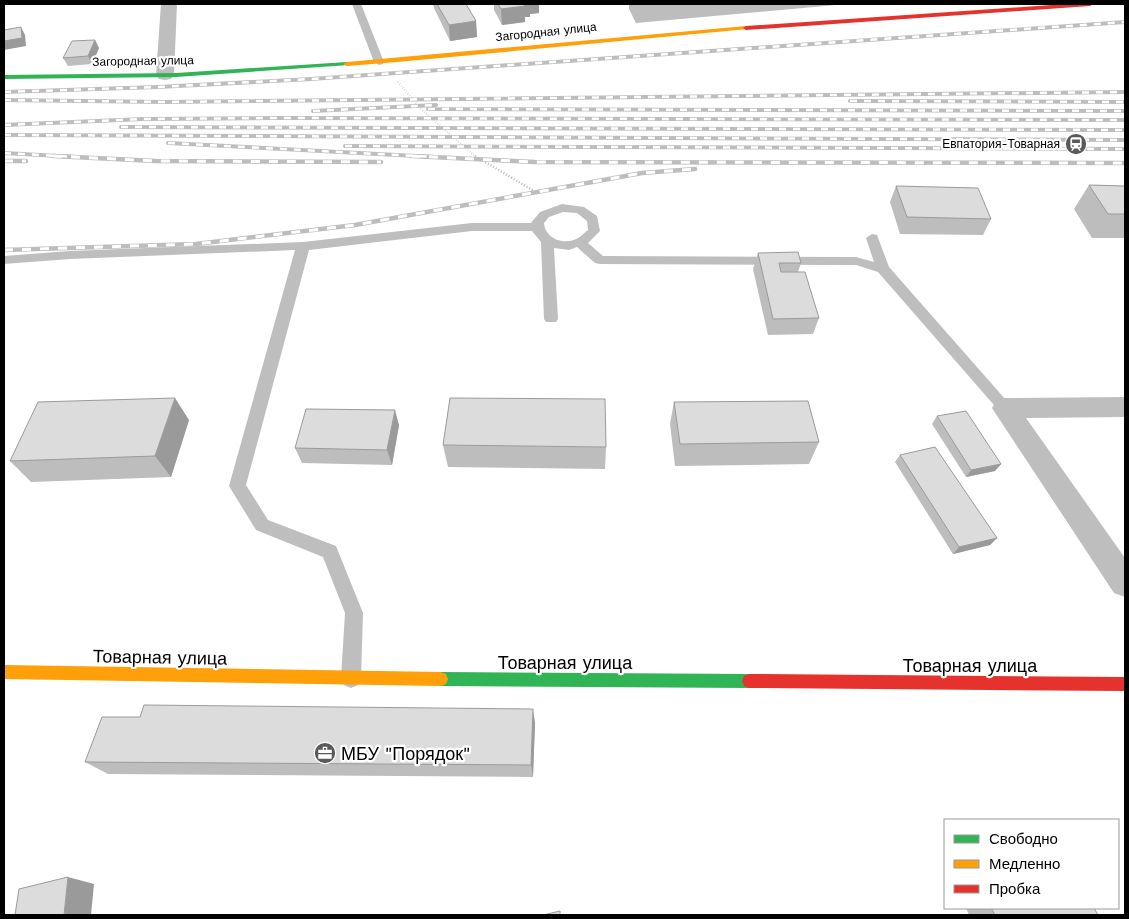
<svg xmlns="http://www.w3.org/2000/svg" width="1129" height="919" font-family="'Work Sans',sans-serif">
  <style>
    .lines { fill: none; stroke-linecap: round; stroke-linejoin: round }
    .path-far1 { stroke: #b8b8b8; stroke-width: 2; stroke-dasharray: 0.5 2; stroke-linecap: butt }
    .path { stroke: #b8b8b8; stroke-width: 2.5; stroke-dasharray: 1 2; stroke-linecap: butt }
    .lane { fill: #bebebe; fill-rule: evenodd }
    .street { fill: #bebebe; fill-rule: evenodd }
    .fast { fill: #30b455; fill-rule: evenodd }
    .slow { fill: #ff9f0a; fill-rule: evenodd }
    .jam { fill: #e5322d; fill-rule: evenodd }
    .rail-far1-casing { stroke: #bdbdbd; stroke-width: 4 }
    .rail-casing { stroke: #bdbdbd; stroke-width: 4.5 }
    .rail-far1 { stroke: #fff; stroke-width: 2.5; stroke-dasharray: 7; stroke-linecap: butt }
    .rail { stroke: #fff; stroke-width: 3; stroke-dasharray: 9; stroke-linecap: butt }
    .wall { fill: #bdbdbd }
    .shaded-wall { fill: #9a9a9a }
    .building { fill: #dcdcdc; stroke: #9a9a9a }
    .labels { text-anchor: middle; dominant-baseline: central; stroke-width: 4.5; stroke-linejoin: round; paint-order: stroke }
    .far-street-label { font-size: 12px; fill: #000; stroke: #fff }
    .far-poi-label { font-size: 12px; fill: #000; stroke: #fff; text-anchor: end }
    .near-street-label { font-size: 18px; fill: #000; stroke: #fff }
    .near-poi-label { font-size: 18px; fill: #000; stroke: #fff; text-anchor: start }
  </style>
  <rect width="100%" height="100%" fill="#fff"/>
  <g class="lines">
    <path class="path-far1" d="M398,82L421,109L476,157"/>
    <path class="path" d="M475,156L539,194"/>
    <path class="lane" d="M352,4H361L384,62L383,64L379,65L374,62Z
      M562,204L584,207L597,216L600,231L588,243L603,256L856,257L874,262L866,238L872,234L877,235L889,267L1013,408L1010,412L1005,414L1000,412L878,272L856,265L600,264L595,263L577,247L569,250L554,248L558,319L556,322H546L544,319L541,242L532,231H472L309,250L246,485L268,520L336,546L363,613L361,678L358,685L351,688L344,685L341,678L345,613L323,557L256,530L229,486L295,250L70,259L4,264V256L70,251L303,242L472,223H531L540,212ZM563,212L577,213L587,221L588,230C585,232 582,236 578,238C565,246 545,239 544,223L549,217Z"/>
    <path class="street" d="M161,4H177L174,75L171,79L165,80L159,79L156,75Z
      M1125,397V417L1026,418L1125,558V597L1114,593L992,408L996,401L1005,398Z"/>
    <path class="fast" d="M347,62L349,63V65L176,77L4,79V75L176,73Z
      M441,672L749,674L754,676L756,681L754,686L749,688L441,686L436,684L434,679L436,674Z"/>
    <path class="slow" d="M746,26L748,27V29L397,62L347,66L343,64L347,62Z
      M4,665L441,672L446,674L448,679L446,684L441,686L4,679Z"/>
    <path class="jam" d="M1066,4H1093L1090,6L746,30L743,28L746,26Z
      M749,674L1125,677V691L749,688L744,686L742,681L744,676Z"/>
    <g class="rail-far1-casing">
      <path id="rail-far1" d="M4,92L158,87L311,79L1125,22
        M4,100L164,102L1125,92
        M850,101L1125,102
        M428,109L1125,111
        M313,111L436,105
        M4,125L143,119L275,118L1125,120
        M121,127L1125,130
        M4,135L1125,140
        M168,143L435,157
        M345,146L1125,149
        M4,153L76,157"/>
    </g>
    <g class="rail-casing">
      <path id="rail" d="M53,156L156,161L381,162
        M411,156L535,162L1125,163
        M4,161H26
        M4,250L196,244L355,225L642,173L695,169"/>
    </g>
    <use href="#rail-far1" class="rail-far1"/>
    <use href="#rail" class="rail"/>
  </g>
  <path class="wall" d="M433,4H466L476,21L477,37L450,41L434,8Z
    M494,4H539V13L530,14V17H525V22L502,25L494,10Z
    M629,4H847L636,23L629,9Z
    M95,40L99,48L92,64L68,66L63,58Z
    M1089,185L1125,186V238H1092L1074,209Z
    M896,186L991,219L983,235L900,234L890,202Z
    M758,253L801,263L798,272L819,318L813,334L768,335L753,269Z
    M674,402L819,442L809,464L675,466L670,424Z
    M937,416L1001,464L995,471L966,477L932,424Z
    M189,420L171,477L31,482L10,461Z
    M399,425L392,465L302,463L295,448Z
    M443,445L606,447L605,469L448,467Z
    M900,455L997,538L990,545L953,554L895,462Z
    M535,723L533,777L108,774L85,762Z
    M966,908H1094L1098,915H969Z"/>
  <path class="shaded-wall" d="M522,4H539V13L530,14V17H525V22L502,25L501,9Z
    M476,21L477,37L450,41L449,25Z
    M21,27L25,35L26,46L4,50V41Z
    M95,40L99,48L92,64L88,56Z
    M175,398L189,420L171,477L155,456Z
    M395,410L399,425L392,465L387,450Z
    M1001,464L995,471L966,477L971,470Z
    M997,538L990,545L953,554L959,547Z
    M533,709L535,723L533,777L531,765Z
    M68,877L94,884L91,915H64Z"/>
  <path class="building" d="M437,4H466L476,21L449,25Z
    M498,4H523L525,6L501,9Z
    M21,27L22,38L4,41V30Z
    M95,40L88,56L63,58L72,41Z
    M1089,185L1125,186V214H1108Z
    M896,186L978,188L991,219L907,217Z
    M798,252L801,263H779L781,272H805L819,318L773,319L758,253Z
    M175,398L155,456L10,461L38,402Z
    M450,398L605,399L606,447L443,445Z
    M808,401L819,442L680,444L674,402Z
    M306,409L395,410L387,450L295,448Z
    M966,411L1001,464L971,470L937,416Z
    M935,447L997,538L959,547L900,455Z
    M144,705L533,709L531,765L85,762L102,717H140Z
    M68,877L64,915H15L19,889Z
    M991,908H1094L1098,915H995Z
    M560,911V915H543Z"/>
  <defs>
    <g id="station-disc" transform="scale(1.125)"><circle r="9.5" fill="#595959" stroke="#fff"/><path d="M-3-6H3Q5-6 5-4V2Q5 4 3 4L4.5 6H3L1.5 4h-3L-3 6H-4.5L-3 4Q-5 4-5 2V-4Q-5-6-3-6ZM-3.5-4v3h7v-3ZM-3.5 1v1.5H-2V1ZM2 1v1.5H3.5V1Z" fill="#fff"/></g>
    <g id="office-disc" transform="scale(1.125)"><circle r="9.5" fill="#595959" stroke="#fff"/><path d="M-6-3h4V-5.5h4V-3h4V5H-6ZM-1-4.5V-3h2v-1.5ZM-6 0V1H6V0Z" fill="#fff"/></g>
  </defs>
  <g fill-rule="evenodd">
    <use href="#station-disc" x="1076" y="144"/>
    <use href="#office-disc" x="325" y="753"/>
  </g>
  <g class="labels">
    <g class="far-street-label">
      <text transform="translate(546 32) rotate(-6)">Загородная улица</text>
      <text transform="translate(143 61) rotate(-1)">Загородная улица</text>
    </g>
    <g class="far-poi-label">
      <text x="1060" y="144">Евпатория-Товарная</text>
    </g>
    <g class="near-street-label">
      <text transform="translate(160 657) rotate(1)">Товарная улица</text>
      <text x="565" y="662">Товарная улица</text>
      <text x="970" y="665">Товарная улица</text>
    </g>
    <g class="near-poi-label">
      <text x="341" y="753">МБУ "Порядок"</text>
    </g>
  </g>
  <rect width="1129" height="919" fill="none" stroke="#000000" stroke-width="10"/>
  <rect x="944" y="819" width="175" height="90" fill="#ffffff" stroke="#999999"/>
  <rect x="954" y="835" width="25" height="8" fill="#30b455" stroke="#999999"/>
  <text x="989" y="844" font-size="15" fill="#000000">Свободно</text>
  <rect x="954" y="860" width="25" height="8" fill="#ff9f0a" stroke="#999999"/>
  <text x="989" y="869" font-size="15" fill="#000000">Медленно</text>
  <rect x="954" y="885" width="25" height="8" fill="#e5322d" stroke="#999999"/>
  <text x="989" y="894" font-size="15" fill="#000000">Пробка</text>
</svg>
